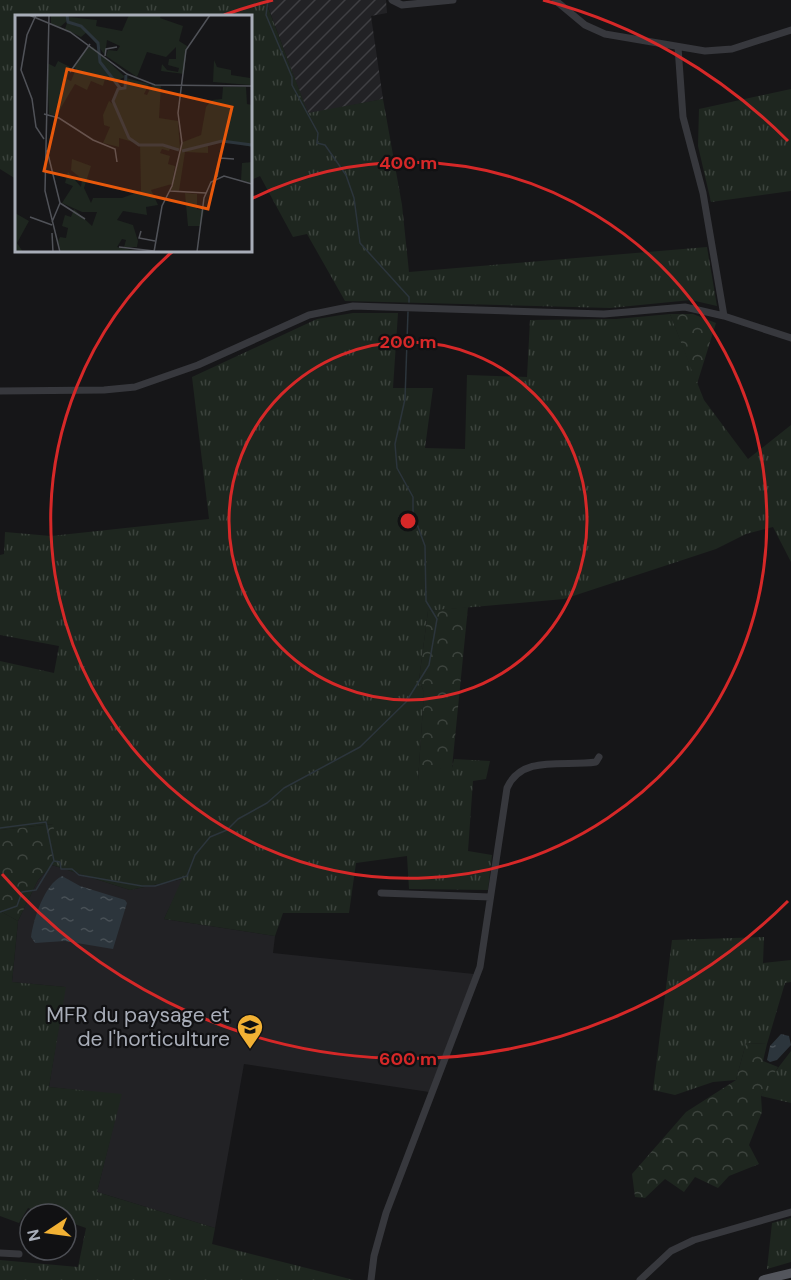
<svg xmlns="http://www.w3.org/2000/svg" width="791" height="1280" font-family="'DM Sans',sans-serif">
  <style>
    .built { fill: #222225 }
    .industrial { fill: url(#industrial-furrows) }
    .grass { fill: url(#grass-tufts) }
    .forest { fill: url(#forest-crowns) }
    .water { fill: url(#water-ripples) }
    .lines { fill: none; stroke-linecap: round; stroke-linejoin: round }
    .stream { stroke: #2c353c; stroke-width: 1.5 }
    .minor { stroke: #37383d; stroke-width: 7 }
    .major { stroke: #53555c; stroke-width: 9 }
    .ring { fill: none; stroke: #d62828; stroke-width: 3 }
    .labels { text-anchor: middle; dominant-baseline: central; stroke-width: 4.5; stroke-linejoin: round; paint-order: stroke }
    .poi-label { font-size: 21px; fill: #a8adb8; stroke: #111113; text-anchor: end }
    .inset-river { fill: none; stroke: #2c353c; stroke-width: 3 }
    .inset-road { fill: none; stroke: #505258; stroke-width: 1.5 }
    .view { fill: #e8590c; fill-opacity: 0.15; stroke: #e8590c; stroke-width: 3 }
    .inset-edge { fill: none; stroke: #a8adb8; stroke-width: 3 }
    .centre { fill: #d62828; stroke: #111113; stroke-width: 3 }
    .ring-label { font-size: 18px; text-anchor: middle; font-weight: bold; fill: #d62828; stroke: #111113; stroke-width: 4.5; stroke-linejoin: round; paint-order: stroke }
  </style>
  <defs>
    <pattern id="industrial-furrows" width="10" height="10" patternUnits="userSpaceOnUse" patternTransform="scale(1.5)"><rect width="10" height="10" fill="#222225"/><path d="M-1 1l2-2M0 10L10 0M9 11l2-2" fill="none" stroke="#3f3f43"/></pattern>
    <pattern id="grass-tufts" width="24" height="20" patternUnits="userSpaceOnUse" patternTransform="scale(1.5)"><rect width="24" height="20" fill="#1e261f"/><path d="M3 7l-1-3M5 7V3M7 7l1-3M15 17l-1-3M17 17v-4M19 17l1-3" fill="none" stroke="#3c433d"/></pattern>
    <pattern id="forest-crowns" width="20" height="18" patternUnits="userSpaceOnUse" patternTransform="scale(1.5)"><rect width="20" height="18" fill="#1e261f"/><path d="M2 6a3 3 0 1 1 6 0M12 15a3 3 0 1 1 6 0" fill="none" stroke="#3c433d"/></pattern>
    <pattern id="water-ripples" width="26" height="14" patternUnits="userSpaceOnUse" patternTransform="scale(1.5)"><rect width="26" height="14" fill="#2c353c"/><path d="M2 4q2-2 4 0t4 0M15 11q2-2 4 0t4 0" fill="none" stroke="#485056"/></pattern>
  </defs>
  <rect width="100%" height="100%" fill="#161618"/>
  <path class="built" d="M52,865L130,890L183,879L164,919L275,936L273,953L474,974L429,1092L244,1064L215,1228L97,1192L121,1095L49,1087L65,987L12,982L18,921L38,880Z"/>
  <path class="industrial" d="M268,0H386L387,13L371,16L383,99L308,114L267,4Z"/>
  <path class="grass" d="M0,0H268L267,5L308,113L383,99L402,205L409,272L707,247L717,306L691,300L610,308L345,301L307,234L293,237L260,176L251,180L250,16H16V179L0,169Z
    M791,89V191L711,202L698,146L699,109Z
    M353,313H398L393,388H433L425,448L465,449L467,375L527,377L530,320L616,319L670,314L704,400L748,459L791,425V562L773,527L746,534L716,549L564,599L428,611L419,680L424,692L418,781L441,768H452L454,759L490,761L486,779L473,781L468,851L492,855L488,890L409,889L407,856L356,863L349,913H283L275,936L164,919L182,879L130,890L52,865L53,824L0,830V661L54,673L59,646L0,635V555L4,554L5,532L51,536L209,519L192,377L317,319Z
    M0,911L18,921L12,982L66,987L49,1087L122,1094L97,1192L215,1228L212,1244L354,1280H0V1260L78,1267L86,1228L66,1221V1214H45L28,1208L19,1223L0,1216Z
    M764,937L763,963L791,960V982L785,983L767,1044L746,1043L736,1080L713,1082L675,1095L653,1090L672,940Z
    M791,1051V1103L761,1096L771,1077Z
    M791,1218V1262L767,1269L772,1223Z"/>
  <path class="forest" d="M670,314H693L716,323L697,384Z
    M468,607L452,768H441L433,783L418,781L424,692L419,680L428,611Z
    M54,824L52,865L38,880L18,921L0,911V830Z
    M746,1043L767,1044L763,1061L778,1067L761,1096L762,1112L749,1145L759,1164L729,1176L718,1188L695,1177L684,1192L665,1179L645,1198L635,1197L632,1174L686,1112L736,1080Z"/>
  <path class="water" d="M62,876L80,886L125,900L127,903L113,949L65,941L35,943L31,937C34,918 44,885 62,876Z
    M781,1034L789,1036L791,1045L777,1060L770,1062L767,1060L770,1046Z"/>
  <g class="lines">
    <path class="stream" d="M268,0L266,15L292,77V85L318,133L317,143L325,145L346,175L354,198L360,243L409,297V302
      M0,828L46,822L54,861L60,862L61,869H72L79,875L142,886H155L187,876L195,855L210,837L227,830L238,819L267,803L284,788L360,747L406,702L429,665L437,619L426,601L425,546L413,513V497L397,468L395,444L405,399L408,312
      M0,912L17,906L22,892L36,890L53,862"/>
    <path class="minor" d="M392,0L402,5L453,0
      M555,0L585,25L605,34L705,51L732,49L791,30
      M678,47L683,117L703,193L724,316
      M0,391L104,390L135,387L198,365L309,315L353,306L604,314L685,307L724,316L791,338
      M381,893L490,897
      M0,1253L19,1254
      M371,1280L374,1256L386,1213L480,967L507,788C522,754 565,767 596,762L599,757
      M640,1280L671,1251L694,1240L791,1212"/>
    <path class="major" d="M763,1280L791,1273"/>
  </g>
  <g class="ring">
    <circle cx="408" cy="521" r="179"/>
    <path d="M251 199A358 358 0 1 1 173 251"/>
    <path d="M788 901A538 538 0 0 1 2 874M224 15A538 538 0 0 1 273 0M543 0A538 538 0 0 1 788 141"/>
  </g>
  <defs>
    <g id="school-pin" transform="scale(1.35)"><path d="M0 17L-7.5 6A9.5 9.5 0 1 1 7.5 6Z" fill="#f2b134" stroke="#111113"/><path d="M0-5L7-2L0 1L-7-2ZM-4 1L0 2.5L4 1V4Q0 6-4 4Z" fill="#111"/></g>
  </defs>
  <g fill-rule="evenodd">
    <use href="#school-pin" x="250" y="1027"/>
  </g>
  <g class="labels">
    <g class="poi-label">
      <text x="230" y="1015">MFR du paysage et<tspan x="230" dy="24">de l'horticulture</tspan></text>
    </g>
  </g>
  <g transform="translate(15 15)">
    <rect width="237" height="237" fill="#161618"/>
    <path d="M36,0L82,5L81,11L107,16L114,0H146L145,3L168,11L164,26L172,31L169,59L146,56L147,49L152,55L163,57L164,53L153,50L154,44H161V32L151,42L132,37L122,62L91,41L93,35L102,36L105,31L92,25L90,40L72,17L66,22L50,14L53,5L45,12L36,9ZM78,32L110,62L98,67L90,64L88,71L76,66L72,75L60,69L41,101L34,99L32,48L40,52L43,46L55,52L52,64L56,66L61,54L58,51L73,33ZM199,45L202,52L216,55V60L235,63V70L198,67ZM111,63L134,69L129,79L132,80L137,70L146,71L144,103L163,106L165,134L156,131L154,136L147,134L145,138L155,141L153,149L160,151L157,169L136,175L143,190L131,192L132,200L108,196L102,205L118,210L123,226L122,232H109L111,225L107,224L102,232L126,237H46L43,226L45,222L51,223L53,213L47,211L50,200L56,202L59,194L77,211L82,197H67L47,188L58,171L50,168L53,157L66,172L67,164L56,155L57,144L76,151L69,173L76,188L78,183H107L126,176L125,129L104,123V132L88,128L95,112L89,110L88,100L94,86L98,89L104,73L109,74ZM208,72H231L232,89L237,90V132L208,126L193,128V138L170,137L164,176L156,175L168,127L186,120L191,92L197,85L207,84ZM237,147V168L226,165L227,148ZM170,178L182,179V194L189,195L186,211H173Z" fill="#1e261f"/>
    <path d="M0,198L14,206L2,228L8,237H0Z" fill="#1e261f"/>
    <path class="inset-river" d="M52,0L53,7L66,11L83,28L85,47L105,73M111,60L110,73L103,74L98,86L114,123L124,130H148L164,135M167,136L207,126L237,130"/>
    <path class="inset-road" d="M14,0L55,17L112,59L140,70L237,71M21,0L12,20L6,55L17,84L21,112L29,124M34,0L30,176L45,237M90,41L91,34L102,32M55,57L75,29M29,99L44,103L78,125L100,134L102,147M32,135L45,188L37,207M202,162L205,143L219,144M155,176L191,178M45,188L70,204M15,202L37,210M126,216L124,223L140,226M37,218L38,237M104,232L139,236M139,237L147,191L157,171L167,128L163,98L171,35L195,0M182,237L189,183L196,167L209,161L237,169"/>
    <path class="view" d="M52,54L217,92L193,194L29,156Z"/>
    <rect width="237" height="237" class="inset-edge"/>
  </g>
  <circle cx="408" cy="521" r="9" class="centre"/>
  <g class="ring-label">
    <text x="408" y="169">400 m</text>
    <text x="408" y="348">200 m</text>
    <text x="408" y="1065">600 m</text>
  </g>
  <g transform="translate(48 1232) rotate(257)"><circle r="28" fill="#111113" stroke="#4d4f55" stroke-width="1.5"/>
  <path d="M0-4.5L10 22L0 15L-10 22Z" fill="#f2b134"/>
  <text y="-9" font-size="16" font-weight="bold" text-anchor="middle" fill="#a8adb8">N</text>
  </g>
</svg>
